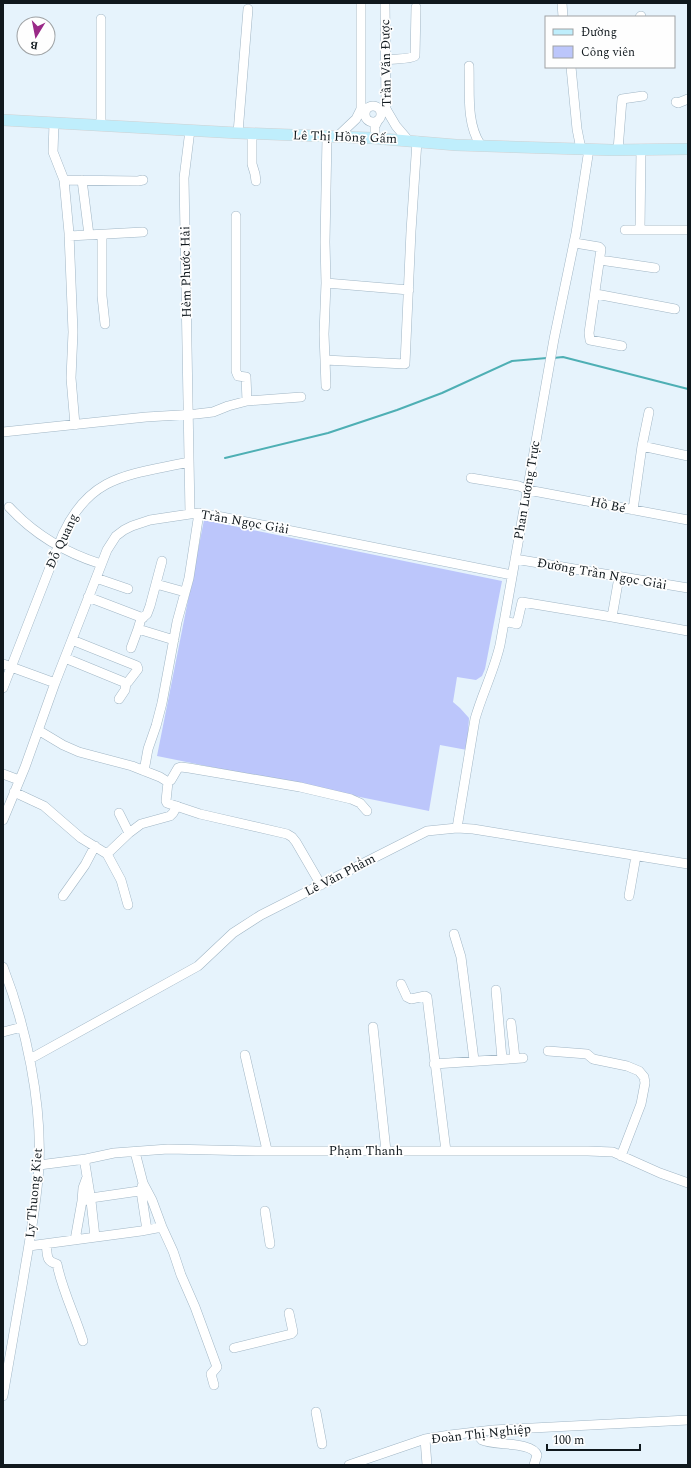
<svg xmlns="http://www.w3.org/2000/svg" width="691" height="1468" font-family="Spectral,serif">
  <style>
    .green { fill: #bcc6fb }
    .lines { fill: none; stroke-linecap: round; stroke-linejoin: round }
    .stream { stroke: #4eafb4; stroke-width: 2 }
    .minor-casing { stroke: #a1b6c5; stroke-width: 10 }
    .major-casing { stroke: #cfd1d2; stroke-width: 12 }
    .minor { stroke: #fff; stroke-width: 9 }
    .major { stroke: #bfeefc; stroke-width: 11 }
    .labels { text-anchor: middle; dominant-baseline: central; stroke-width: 3.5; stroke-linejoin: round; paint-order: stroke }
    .street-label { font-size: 13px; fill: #10181d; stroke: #fefefe }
  </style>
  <rect width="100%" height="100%" fill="#e6f3fc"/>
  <path class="green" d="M204,520L502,581L485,669L482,676L476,680L457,677L453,702L460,708L469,718L467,750L440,745L429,811L157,756Z"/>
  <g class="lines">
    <path class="stream" d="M553,358L563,357L688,389
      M225,458L328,433L397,410L442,393L512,361L547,358"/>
    <g class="minor-casing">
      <path id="minor" d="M385,3L386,109L396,126L408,140
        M562,3L563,17
        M640,17L641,16
        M101,19V125
        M385,60C394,58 408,60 415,56L416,7
        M469,66C470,92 466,122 480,144
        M571,67L577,129L581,149
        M676,102L678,103L688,99
        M365 114a8 8 0 1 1 16 0a8 8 0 1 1-16 0Z
        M54,123L53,152L64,180L69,233L73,332L71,378L75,425
        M190,130L184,178L190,514
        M238,133L248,9
        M252,133V164L255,174L256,181
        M337,137L356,119L361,109V3
        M375,138V126L378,120
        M618,150L622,99L643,96
        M64,180L138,181L143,180
        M82,180L89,235
        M236,216V371L238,376L246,377L247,401
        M640,229L641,149
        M625,230H688
        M102,235V296L105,324
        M69,236L143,232
        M575,243L599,247L601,249L589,333L590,340L622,346
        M600,260L655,268
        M326,283L409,290
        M596,294L675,309
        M325,360L405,364L411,231L417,141
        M326,386L324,334L326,283L325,242L327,137
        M3,432L146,417L196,414L213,412L228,406L247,401L301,397
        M642,446L688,456
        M471,478L519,486L528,490L688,520
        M9,507C34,534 66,553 101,564
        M633,510L642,446L649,412
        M515,559L688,588
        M96,578L128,589
        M156,584L185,592
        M88,597L143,618
        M612,617L619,577
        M504,621L517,624L522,602L612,617L688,631
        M138,629L141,619L147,614L150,606L162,561
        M131,648L138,629L174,640
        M65,658L126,683L128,682L138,669L137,666L72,640
        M3,664L55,683
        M3,688L63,534C91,474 130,475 189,462
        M119,699L125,690L126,683
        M38,730L63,745L79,752L132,766L160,777L168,782
        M144,771L148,749L156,726L162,703L177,622L189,578L199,513
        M3,774L19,780
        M14,792L44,806L81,838L107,854L121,880L128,905
        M119,813L129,833
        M3,820L25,767L55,683L107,550L116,536L124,530L132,526L150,520L190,514L199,513L222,517L512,575
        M457,828L475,719C482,694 494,671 500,645L554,339L576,233L589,149
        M107,854L129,833L141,824L170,816L173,813L177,806
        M321,885L296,842L292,837L287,834L200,814L167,803L166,801L168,782L171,780L178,768L181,767L189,768L300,787L351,799L360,803L367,811
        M63,896L85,865L95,846
        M629,896L636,856
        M454,934L461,957L474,1060
        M3,967C26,1026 42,1102 39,1166C37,1200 31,1234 25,1268C18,1311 10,1354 3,1396
        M401,984L407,997L411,999L425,996L427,997L446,1151
        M496,990L502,1059
        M511,1023L515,1058
        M373,1027L386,1151
        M3,1032L22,1027
        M548,1051L587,1054L593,1059L627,1066L639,1071L644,1077L645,1083L641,1104L621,1156
        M245,1055L267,1150
        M30,1059L198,966L233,933L261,915L427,831L457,828L473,829L688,864
        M434,1064L523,1058
        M135,1152L143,1183L152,1200L162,1227L173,1251L181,1275L195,1307L217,1367L211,1374L214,1385
        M86,1159L85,1164L91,1201
        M39,1165L86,1159L114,1153L168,1149L256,1151H588L613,1152L660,1173L688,1183
        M142,1186L141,1191L147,1230
        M91,1198L146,1190
        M82,1201L83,1188L87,1177
        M265,1211L270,1244
        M75,1240L82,1201L86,1200L91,1201L95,1237
        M46,1244C48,1255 45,1261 57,1264C62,1290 75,1315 83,1341
        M29,1246L141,1231L162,1227
        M234,1348L291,1334L293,1332L289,1313
        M316,1412L322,1444
        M476,1432C478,1435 480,1438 482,1440C494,1446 532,1441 537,1455L534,1465
        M425,1439L427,1465
        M349,1465L425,1439L450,1435L493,1430L688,1420"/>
    </g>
    <g class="major-casing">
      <path id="major" d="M3,120L238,133L372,138L456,145L612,150L688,149"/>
    </g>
    <use href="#minor" class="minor"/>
    <use href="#major" class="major"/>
  </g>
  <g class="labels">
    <g class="street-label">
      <text transform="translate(386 63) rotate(-91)">Trần Văn Được</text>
      <text transform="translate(345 137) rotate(2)">Lê Thị Hồng Gấm</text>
      <text transform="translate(186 272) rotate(-91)">Hẻm Phước Hải</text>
      <text transform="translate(527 490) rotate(-80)">Phan Lương Trực</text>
      <text transform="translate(608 505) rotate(12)">Hồ Bé</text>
      <text transform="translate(245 522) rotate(10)">Trần Ngọc Giải</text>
      <text transform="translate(62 541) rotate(-65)">Đỗ Quang</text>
      <text transform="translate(602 574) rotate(10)">Đường Trần Ngọc Giải</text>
      <text transform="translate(340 875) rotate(-27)">Lê Văn Phẩm</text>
      <text x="366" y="1151">Phạm Thanh</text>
      <text transform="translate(34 1193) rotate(-85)">Ly Thuong Kiet</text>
      <text transform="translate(481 1434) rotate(-6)">Đoàn Thị Nghiệp</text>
    </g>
  </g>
  <rect width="691" height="1468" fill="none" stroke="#10181d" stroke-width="8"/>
  <rect x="545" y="16" width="130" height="52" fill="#fefefe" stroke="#9fa2a4"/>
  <rect x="553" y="29" width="20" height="6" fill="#bfeefc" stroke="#9fa2a4"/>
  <text x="581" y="36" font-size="12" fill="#10181d">Đường</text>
  <rect x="553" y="46" width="20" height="12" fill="#bcc6fb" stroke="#9fa2a4"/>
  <text x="581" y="56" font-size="12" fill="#10181d">Công viên</text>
  <g transform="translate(36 36) rotate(190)"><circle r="19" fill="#fefefe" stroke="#9fa2a4"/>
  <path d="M0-3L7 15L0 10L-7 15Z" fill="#9a2987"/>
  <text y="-6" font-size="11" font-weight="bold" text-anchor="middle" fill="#10181d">B</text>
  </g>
  <path d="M547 1444v6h93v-6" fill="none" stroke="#10181d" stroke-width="2"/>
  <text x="553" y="1444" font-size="12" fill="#10181d" stroke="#fefefe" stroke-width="3" paint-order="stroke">100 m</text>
</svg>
